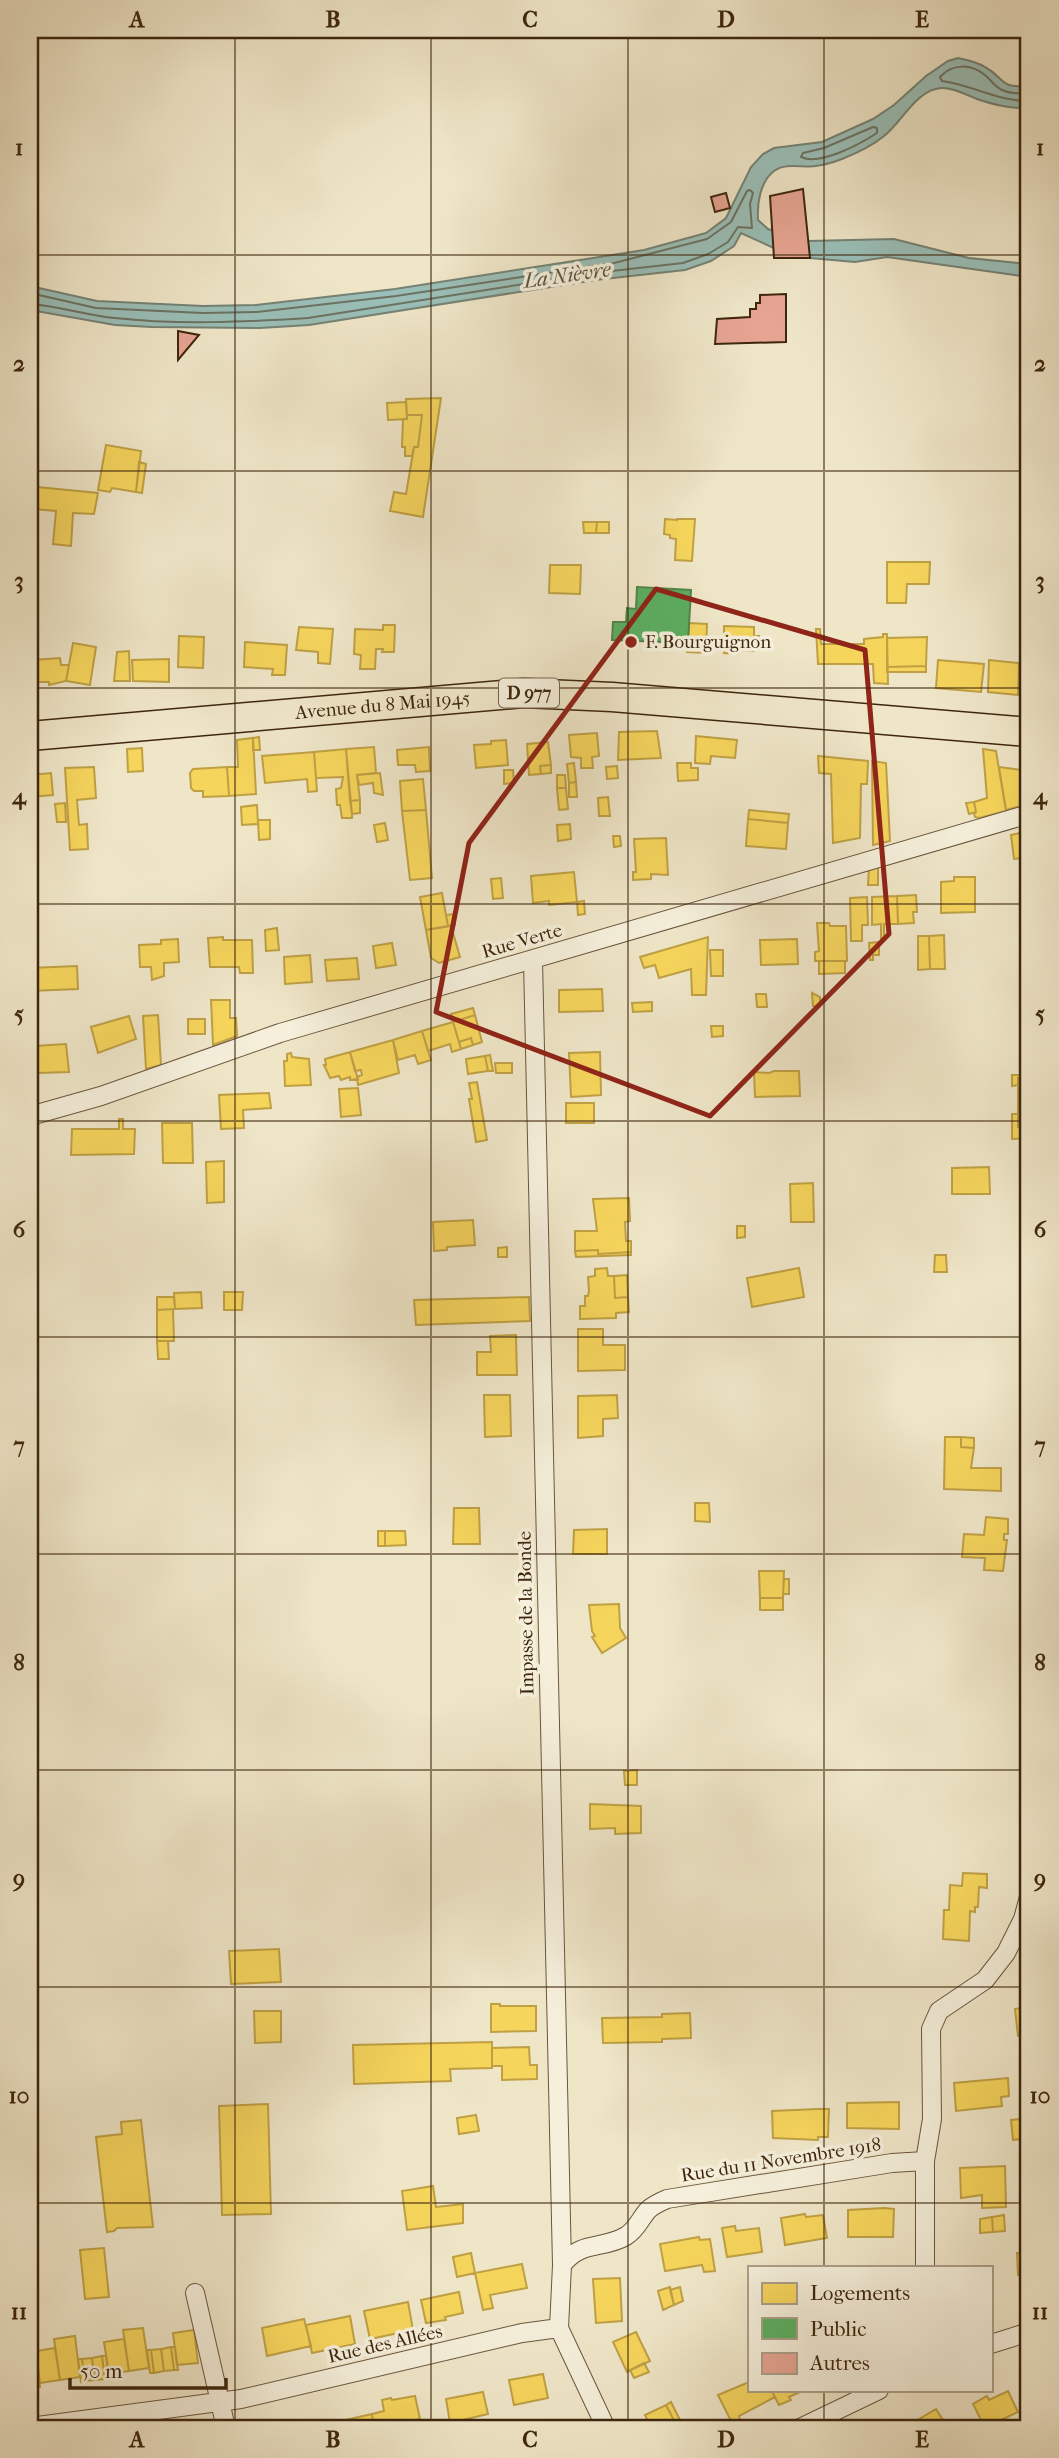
<svg xmlns="http://www.w3.org/2000/svg" width="1059" height="2458" font-family="'IM FELL French Canon',serif">
  <style>
    .water { fill: #9abfb8; stroke: #758274; stroke-width: 2 }
    .homes { fill: #f6d55c; stroke: #bfa044; stroke-width: 2 }
    .public { fill: #5aae61; stroke: #528548; stroke-width: 2 }
    .lines { fill: none; stroke-linecap: round; stroke-linejoin: round }
    .shore { stroke: #6c7262; stroke-width: 2 }
    .building { fill: #e6a492; stroke: #3e260d; stroke-width: 2 }
    .minor-casing { stroke: #6a563c; stroke-width: 20 }
    .primary-casing { stroke: #3e260d; stroke-width: 31 }
    .minor { stroke: #f5efdb; stroke-width: 18 }
    .primary { stroke: #efe6c8; stroke-width: 28 }
    .marked { fill: none; stroke: #8f2418; stroke-width: 5; stroke-linejoin: round }
    .grid { fill: none; stroke: #3e260d; stroke-width: 2; stroke-opacity: 0.55 }
    .poi-dot { fill: #8f2418; stroke: #f5efdb; stroke-width: 2.5 }
    .labels { text-anchor: middle; dominant-baseline: central; stroke-width: 7; stroke-linejoin: round; paint-order: stroke }
    .shield { fill: #f5efdb; stroke: #75624b; stroke-width: 2 }
    .shield-label { font-size: 18px; font-weight: bold; fill: #3e260d }
    .poi-label { font-size: 19px; fill: #3e260d; stroke: #f5efdb; text-anchor: start }
    .street-label { font-size: 19px; fill: #3e260d; stroke: #f5efdb }
    .water-label { font-size: 21px; font-style: italic; fill: #5a5440; stroke: #f5efdb }
    .neatline { fill: none; stroke: #3e260d; stroke-width: 2.5 }
    .grid-label { font-size: 23px; text-anchor: middle; font-weight: bold; fill: #3e260d }
  </style>
  <rect width="100%" height="100%" fill="#efe6c8"/>
  <filter id="stains"><feTurbulence type="fractalNoise" baseFrequency=".00286" numOctaves="4"/><feColorMatrix values="0 0 0 0 .2 0 0 0 0 .09 0 0 0 0 .02 0 0 0 .5 -.17"/></filter>
  <radialGradient id="worn" r=".72"><stop offset=".6" stop-color="#630" stop-opacity="0"/><stop offset="1" stop-color="#630" stop-opacity=".3"/></radialGradient>
  <path class="water" d="M958,58C968,60 977,62 985,67C1005,78 1000,90 1029,85V108C1011,109 994,105 977,99C966,95 953,87 941,88C916,90 902,122 884,136C872,146 857,153 842,159C834,162 824,165 816,166C803,168 786,162 774,171C760,182 757,203 758,220L768,229L808,241L894,239L969,258L1029,264V277L887,257L855,262L810,258L787,254L741,233L734,246L711,261L685,270L595,280L309,325L260,328L152,327L115,325L30,310V286L97,301L203,306L256,305L395,289L644,250L706,233L726,218L751,167L763,154L774,148L822,142L873,119L894,105L926,76L948,61Z"/>
  <path class="homes" d="M441,398L423,517L390,511L394,492L406,494L414,447H418L422,415H407L406,399Z
    M406,402L407,419L388,420L387,403Z
    M407,415H422L418,447H414L412,456H405V447H402L403,419H407Z
    M106,445L141,451L136,492L112,488L110,492L98,490Z
    M139,462L146,464L142,493L136,492Z
    M37,487L98,493L94,514L73,513L71,546L53,544L56,511L34,509Z
    M665,519L677,520V519H695L692,561L675,560L676,539L670,538V535L664,534Z
    M583,522H597L596,533H584Z
    M597,522H609V533H596Z
    M887,562H930L929,584H907L906,603H887Z
    M550,565H581L580,594L549,593Z
    M689,623L707,624L706,653L687,652Z
    M383,625H395L394,652H382L383,649H376L375,669H360L361,655L354,654L355,629L383,630Z
    M724,626L754,627V636H759V648H755L754,651L738,650V654L724,653Z
    M299,627L333,629L330,664L318,663V652L296,650Z
    M816,629H820L821,644H864V639L883,637V634H887L888,684L874,683L873,664H818Z
    M179,636L204,637L203,668L178,667Z
    M927,637L926,666L887,667V638Z
    M245,642L287,645L285,675H272L273,669L244,667Z
    M73,643L96,647L90,685L66,681Z
    M129,651L130,681H114L117,652Z
    M60,658L61,665H69L66,681L49,685V682H34L32,660Z
    M169,659V682L133,681L132,660Z
    M938,660L984,664L981,692L936,688Z
    M989,660L1019,663L1018,695L988,692Z
    M926,666V672H887V667Z
    M657,731L661,758L618,760L619,732Z
    M597,733L599,756L592,757L593,768H581V758L571,757L569,735Z
    M696,736L737,740L735,758L711,756L710,764L695,763Z
    M259,737L260,750H253V738Z
    M253,738L256,794L229,796L227,767H238L237,740Z
    M506,740L508,765L476,768L474,745L491,744V741Z
    M548,742L551,765L540,766L541,774L529,775L527,744Z
    M374,747L376,773L357,775L360,800L350,801L346,749Z
    M429,747L430,771L416,772L415,765H398L397,750Z
    M142,748L143,771L128,772L127,749Z
    M346,749L352,814V818H342L340,805H337L336,789L341,788L343,777L316,778L314,752Z
    M983,749L996,751L1006,811L979,818L975,817L974,814L976,812L974,802L987,798Z
    M314,752L317,791L308,792L307,779L265,783L262,756Z
    M818,756L868,761L867,784H861L860,838L833,843L831,774L819,773Z
    M872,761L886,763L890,841L873,845Z
    M574,763L576,782L569,783L567,764Z
    M677,763H691V768H698V780L678,781Z
    M551,765V773L541,774L540,766Z
    M617,766L618,778L607,779L606,767Z
    M94,767L96,798L77,800L79,825L87,824L88,849L70,850L65,768Z
    M227,767L229,796L203,797V791H194L191,788L190,773L193,769Z
    M999,767L1029,771V789L1022,788L1021,806L1006,810Z
    M504,770H513L514,783L504,784Z
    M51,773L53,795L30,797V775Z
    M380,773L383,795L374,793L373,783L359,785L357,775Z
    M557,775H565L566,788H557Z
    M423,779L426,810L402,811L400,781Z
    M576,782L577,797H569V783Z
    M557,788H566L568,809L559,810Z
    M608,797L610,816H599L598,798Z
    M360,800V813L352,814L350,801Z
    M974,802L976,812L969,814L966,803Z
    M65,803L66,822H57L55,804Z
    M257,805L258,824L242,825L241,807Z
    M426,810L432,878L410,880L402,811Z
    M749,810L789,814L788,823L748,819Z
    M748,819L788,823L786,849L746,846Z
    M258,820H270V839L259,840Z
    M385,823L388,840L377,842L374,825Z
    M570,824L571,839L558,841L557,825Z
    M1029,831V857L1014,859L1011,835Z
    M613,836H620L621,846L614,847Z
    M666,838L668,875L651,874V879L633,880V872H636L634,839Z
    M878,864V885H868L869,867Z
    M574,872L577,902L549,905V901L533,903L531,876Z
    M954,877H975V912L941,913V882L954,881Z
    M501,878L503,898L493,899L491,879Z
    M442,893L448,926L426,930L420,897Z
    M916,895L917,912H913L914,923L898,924L897,896Z
    M897,896L898,924H884V940H881V924L872,925V897Z
    M867,897L868,925H862V941H851L850,898Z
    M584,901L585,914L578,915L577,902Z
    M454,914L455,925L448,926L446,915Z
    M817,923H829L830,926H846L847,961H815V952L819,951Z
    M451,926L460,957L439,963L431,958L426,930Z
    M277,928L279,950L266,951L265,930Z
    M944,935L945,969H930L929,936Z
    M918,936H929L930,969L918,970Z
    M223,937V940H252L253,973H240L239,967H210L208,938Z
    M708,937L706,995H692L691,969L659,978L655,965L644,968L640,957Z
    M178,939L179,962L164,963V976L152,980L151,967H140L139,945L161,944V940Z
    M797,939L798,964L761,965L760,940Z
    M879,942V955H873V960H870L869,943Z
    M392,943L396,965L376,968L373,946Z
    M710,950H723V976H711Z
    M310,955L312,982L285,984L284,957Z
    M357,958L359,979L327,981L325,960Z
    M819,961H845V973L819,974Z
    M77,966L78,989L30,991V968Z
    M602,989L603,1011L559,1012V990Z
    M812,993L820,997V1006H813Z
    M756,994H766L767,1007H757Z
    M211,1000H230V1018H236L237,1036L213,1045Z
    M652,1002V1011L633,1012L632,1003Z
    M473,1008L475,1015L453,1022L451,1014Z
    M158,1015L161,1065L146,1069L143,1016Z
    M475,1015L482,1042L473,1045L471,1038L459,1042L453,1022Z
    M129,1016L136,1039L98,1053L91,1027Z
    M188,1019H205V1034H188Z
    M453,1022L461,1049L452,1052L450,1044L428,1051L422,1031Z
    M711,1026H723V1036L712,1037Z
    M422,1031L431,1060L418,1064L415,1055L398,1060L393,1040Z
    M471,1038L473,1045L461,1049L459,1042Z
    M393,1040L399,1073L358,1085L357,1077L362,1075L361,1070L355,1071L350,1052Z
    M66,1044L69,1072L38,1073L35,1046Z
    M350,1052L358,1079L350,1080V1077L341,1080L339,1076L330,1078L324,1065H326L325,1059Z
    M600,1052L601,1095L571,1097L569,1053Z
    M291,1053L292,1057L309,1059L311,1085L285,1086L284,1061H287V1054Z
    M490,1055L493,1071H488L485,1056Z
    M485,1056L488,1071L468,1074L466,1059Z
    M495,1063H512V1073H496Z
    M774,1071H799L800,1096L755,1097L754,1072L769,1073Z
    M1012,1075H1025V1078H1018V1085L1012,1086Z
    M1018,1078H1029V1127H1018Z
    M477,1082L487,1140L476,1142L469,1099H472L469,1083Z
    M358,1088L361,1115L341,1117L339,1089Z
    M269,1093L271,1108L243,1110L244,1128L221,1129L219,1095Z
    M566,1103H594V1123H566Z
    M1012,1114H1019L1018,1127H1029V1138L1012,1139Z
    M119,1119H123V1129H135L134,1154L71,1155L72,1129H119Z
    M162,1123H192L193,1163H163Z
    M224,1161V1202L207,1203L206,1162Z
    M989,1167L990,1194H952V1168Z
    M813,1183L814,1222H791L790,1184Z
    M629,1198L630,1221L625,1222L626,1241H631V1252L598,1254V1250L575,1251V1231H597L593,1199Z
    M1021,1208H1029V1272H1022V1239H1024V1231H1021Z
    M473,1220L475,1245L447,1247V1250L434,1251L433,1222Z
    M737,1226H745V1237L737,1238Z
    M507,1247V1257H498V1248Z
    M598,1250V1254L631,1252V1255L576,1257L575,1251Z
    M935,1255H946L947,1272H934Z
    M607,1268L608,1276H614L615,1298L628,1297L629,1312L616,1313V1318L580,1319V1306H585V1296H588L589,1291L588,1277L595,1276V1269Z
    M799,1268L804,1297L752,1307L747,1278Z
    M627,1275L628,1297L615,1298L614,1276Z
    M201,1292L202,1308L175,1309L174,1293Z
    M224,1292H243L242,1310H224Z
    M157,1297H174L175,1309L157,1310Z
    M529,1297L530,1321L416,1325L414,1300Z
    M173,1309L174,1341H157V1310Z
    M578,1329H603V1345H625V1370L578,1371Z
    M516,1335L517,1375H477V1352H491L490,1336Z
    M157,1341H168L169,1359H158Z
    M484,1395H510L511,1436L485,1437Z
    M617,1395L618,1418L603,1419V1436L578,1438V1396Z
    M945,1437H961V1447L974,1448L971,1468H1001V1491L944,1489Z
    M961,1437L974,1438V1448L961,1447Z
    M695,1503H709L710,1522L695,1521Z
    M454,1508H479L480,1544H453Z
    M986,1517L1008,1519V1534H1004V1540H1007L1003,1571L984,1570L985,1558L962,1557L964,1534L984,1535Z
    M607,1529V1554H573L574,1530Z
    M378,1531H385V1546H378Z
    M385,1531H405L406,1545L385,1546Z
    M759,1571H784L783,1598H760Z
    M784,1579H789V1594H783Z
    M760,1598H783V1610H760Z
    M619,1604L620,1628L626,1638L602,1653L592,1637L595,1636L592,1631L589,1605Z
    M637,1770V1785H625L624,1771Z
    M590,1804L641,1806V1833L615,1834V1828L590,1829Z
    M963,1873L987,1874V1888L979,1887L978,1907H975V1912L970,1911L969,1941L943,1939L944,1910H949L950,1885L962,1886Z
    M279,1949L281,1982L231,1984L229,1951Z
    M491,2004H500V2006H536V2031L491,2032Z
    M1029,2007V2035L1018,2036L1015,2009Z
    M254,2011H281V2042L255,2043Z
    M690,2013L691,2038L662,2039V2042L603,2043L602,2018L662,2017V2014Z
    M492,2042V2068L450,2069L451,2081L354,2084L353,2045Z
    M529,2047L530,2065H537V2079L502,2080V2066H492V2048Z
    M1008,2078L1009,2096L1001,2097L1002,2106L956,2111L954,2083Z
    M899,2102V2129L847,2128V2103Z
    M268,2104L271,2214L222,2215L219,2106Z
    M817,2109H829L828,2137H818V2140L773,2138L772,2111Z
    M476,2115L479,2131L459,2134L457,2118Z
    M1029,2118V2138L1013,2140L1011,2120Z
    M141,2120L153,2227L117,2228L114,2231L107,2232L96,2137L122,2134L121,2122Z
    M1005,2166L1006,2207L982,2208V2195L961,2198L960,2168Z
    M433,2186L436,2207L463,2204V2223L407,2230L402,2191Z
    M884,2208L894,2209L893,2237H848V2210Z
    M805,2214L806,2217L823,2215L827,2238L785,2245L781,2218Z
    M1004,2215L1005,2231L993,2232L992,2217Z
    M992,2217L993,2232L980,2233V2219Z
    M735,2226L736,2231L759,2228L762,2252L727,2257L722,2228Z
    M699,2237L700,2240L710,2239L715,2271L704,2272L702,2265L665,2271L660,2244Z
    M104,2248L109,2297L85,2299L80,2250Z
    M471,2253L475,2273L457,2277L453,2257Z
    M1017,2253H1026L1027,2256H1029V2274L1018,2275Z
    M522,2264L527,2288L490,2295L493,2308L483,2310L475,2273Z
    M620,2278L622,2321L596,2323L593,2279Z
    M670,2287L674,2305L663,2310L658,2291Z
    M680,2287L683,2301L674,2305L670,2290Z
    M459,2292L463,2313L445,2317L446,2320L426,2323L421,2300Z
    M408,2302L413,2330L370,2339L364,2311Z
    M350,2316L355,2344L312,2353L306,2325Z
    M304,2319L311,2346L267,2356L262,2328Z
    M143,2328L149,2368L129,2371L123,2330Z
    M194,2330L198,2363L177,2365L173,2333Z
    M636,2332L650,2361L627,2372L613,2342Z
    M75,2336L80,2377L60,2380L54,2339Z
    M124,2339L129,2371L109,2374L104,2342Z
    M171,2347L174,2370L164,2371L161,2349Z
    M171,2347H175L178,2370H174Z
    M55,2348L60,2380L40,2383L36,2351Z
    M161,2349L164,2371L154,2373L151,2350Z
    M147,2350H151L154,2373H150Z
    M102,2356L105,2379L95,2380L92,2358Z
    M102,2356H106L109,2378L105,2379Z
    M92,2358L95,2380L85,2381L82,2359Z
    M78,2359H82L85,2381L81,2382Z
    M644,2363L649,2372L634,2378L630,2370Z
    M30,2365H33L36,2387L30,2388Z
    M33,2365H37L40,2387H36Z
    M543,2374L548,2398L514,2405L509,2380Z
    M749,2382V2390H771L775,2397L739,2416L740,2420L732,2423L718,2395Z
    M771,2390H804L789,2397L791,2400L779,2405Z
    M1008,2391L1018,2412L985,2428L973,2404L987,2396L989,2400Z
    M483,2392L488,2414L450,2423L446,2399Z
    M415,2396L420,2419L410,2421L411,2428H395L394,2424L387,2425L388,2428H374L372,2414L384,2411L382,2400L391,2398L392,2400Z
    M671,2402L683,2426L678,2428L666,2405Z
    M666,2405L678,2428H651L645,2415Z
    M936,2409L948,2428H904Z
    M372,2414L374,2428H333L332,2423Z"/>
  <path class="public" d="M637,587L691,590L688,643L612,640L613,622H626L627,608L636,609Z"/>
  <g class="lines">
    <path class="shore" d="M1029,92C1019,94 1011,94 1002,90C994,86 991,80 985,75C970,63 952,64 940,77L942,81C973,85 996,101 1029,101
      M873,127L877,128V133C860,144 820,166 801,157L803,153L824,148Z
      M30,293L96,308L203,313L257,312L396,296L614,263L707,239L731,222L747,191L750,190L753,193L750,204L752,228L738,227L728,242L708,254L683,263L594,273L308,318C245,322 178,325 115,318C86,315 58,306 30,304"/>
  </g>
  <path class="building" d="M803,189L810,258H774L770,196Z
    M726,193L730,208L715,212L711,197Z
    M786,294V342L715,344L717,319L750,317V309H756V303H760V295Z
    M178,331L199,335L178,360Z"/>
  <g class="lines">
    <g class="minor-casing">
      <path id="minor" d="M533,960L562,2265L559,2328L606,2428
        M30,1116L101,1096L280,1033L1029,814
        M925,2161L932,2119L931,2029L939,2011L985,1980L1006,1953L1023,1919L1029,1897
        M562,2265C581,2240 602,2250 626,2236C637,2229 640,2219 648,2210C653,2205 660,2202 667,2199L892,2163L925,2161V2267
        M195,2293L226,2428
        M991,2344L1029,2332
        M30,2427L241,2399L522,2333L559,2328
        M800,2428L879,2390"/>
    </g>
    <g class="primary-casing">
      <g id="primary">
        <path id="s1" d="M30,736L524,693L612,697L1029,732"/>
      </g>
    </g>
    <use href="#minor" class="minor"/>
    <use href="#primary" class="primary"/>
  </g>
  <path class="marked" d="M656,589L865,650L889,934L710,1116L436,1012L469,843Z"/>
  <path class="grid" d="M235,30V2428M431,30V2428M628,30V2428M824,30V2267M30,255H1029M30,471H1029M30,688H1029M30,904H1029M30,1121H1029M30,1337H1029M30,1554H1029M30,1770H1029M30,1987H1029M30,2203H1029M824,2390V2428"/>
  <circle class="poi-dot" cx="631" cy="642" r="7"/>
  <g class="labels">
    <rect class="shield" x="499" y="678.5" width="60" height="29" rx="5"/>
    <g class="shield-label">
      <text x="529" y="693">D 977</text>
    </g>
    <g class="poi-label">
      <text x="645" y="642">F. Bourguignon</text>
    </g>
    <g class="street-label">
      <text stroke="none"><textPath href="#s1" startOffset="354">Avenue du 8 Mai 1945</textPath></text>
      <text transform="translate(522 941) rotate(-16)">Rue Verte</text>
      <text transform="translate(526 1613) rotate(-91)">Impasse de la Bonde</text>
      <text transform="translate(781 2160) rotate(-9)">Rue du 11 Novembre 1918</text>
      <text transform="translate(385 2344) rotate(-13)">Rue des Allées</text>
    </g>
    <g class="water-label">
      <text transform="translate(567 275) rotate(-8)">La Nièvre</text>
    </g>
  </g>
  <rect width="1059" height="2458" fill="none" stroke="#efe6c8" stroke-width="77"/>
  <rect x="748" y="2266" width="245" height="126" fill="#f5efdb" stroke="#ac9f89" stroke-width="2"/>
  <rect x="762" y="2283" width="35" height="21" fill="#f6d55c" stroke="#ac9f89" stroke-width="2"/>
  <text x="810" y="2300" font-size="21" fill="#3e260d">Logements</text>
  <rect x="762" y="2318" width="35" height="21" fill="#5aae61" stroke="#ac9f89" stroke-width="2"/>
  <text x="810" y="2336" font-size="21" fill="#3e260d">Public</text>
  <rect x="762" y="2353" width="35" height="21" fill="#e6a492" stroke="#ac9f89" stroke-width="2"/>
  <text x="810" y="2370" font-size="21" fill="#3e260d">Autres</text>
  <path d="M70 2378v10h156v-10" fill="none" stroke="#3e260d" stroke-width="3.5"/>
  <text x="80" y="2378" font-size="21" fill="#3e260d" stroke="#f5efdb" stroke-width="5" paint-order="stroke">50 m</text>
  <rect x="38" y="38" width="982" height="2382" class="neatline"/>
  <g class="grid-label">
    <text x="137" y="27">A</text>
    <text x="333" y="27">B</text>
    <text x="530" y="27">C</text>
    <text x="726" y="27">D</text>
    <text x="922" y="27">E</text>
    <text x="19" y="155">1</text>
    <text x="1040" y="155">1</text>
    <text x="19" y="371">2</text>
    <text x="1040" y="371">2</text>
    <text x="19" y="588">3</text>
    <text x="1040" y="588">3</text>
    <text x="19" y="804">4</text>
    <text x="1040" y="804">4</text>
    <text x="19" y="1021">5</text>
    <text x="1040" y="1021">5</text>
    <text x="19" y="1237">6</text>
    <text x="1040" y="1237">6</text>
    <text x="19" y="1453">7</text>
    <text x="1040" y="1453">7</text>
    <text x="19" y="1670">8</text>
    <text x="1040" y="1670">8</text>
    <text x="19" y="1886">9</text>
    <text x="1040" y="1886">9</text>
    <text x="19" y="2103">10</text>
    <text x="1040" y="2103">10</text>
    <text x="19" y="2319">11</text>
    <text x="1040" y="2319">11</text>
    <text x="137" y="2447">A</text>
    <text x="333" y="2447">B</text>
    <text x="530" y="2447">C</text>
    <text x="726" y="2447">D</text>
    <text x="922" y="2447">E</text>
  </g>
  <rect width="100%" height="100%" filter="url(#stains)"/>
  <rect width="100%" height="100%" fill="url(#worn)"/>
</svg>
